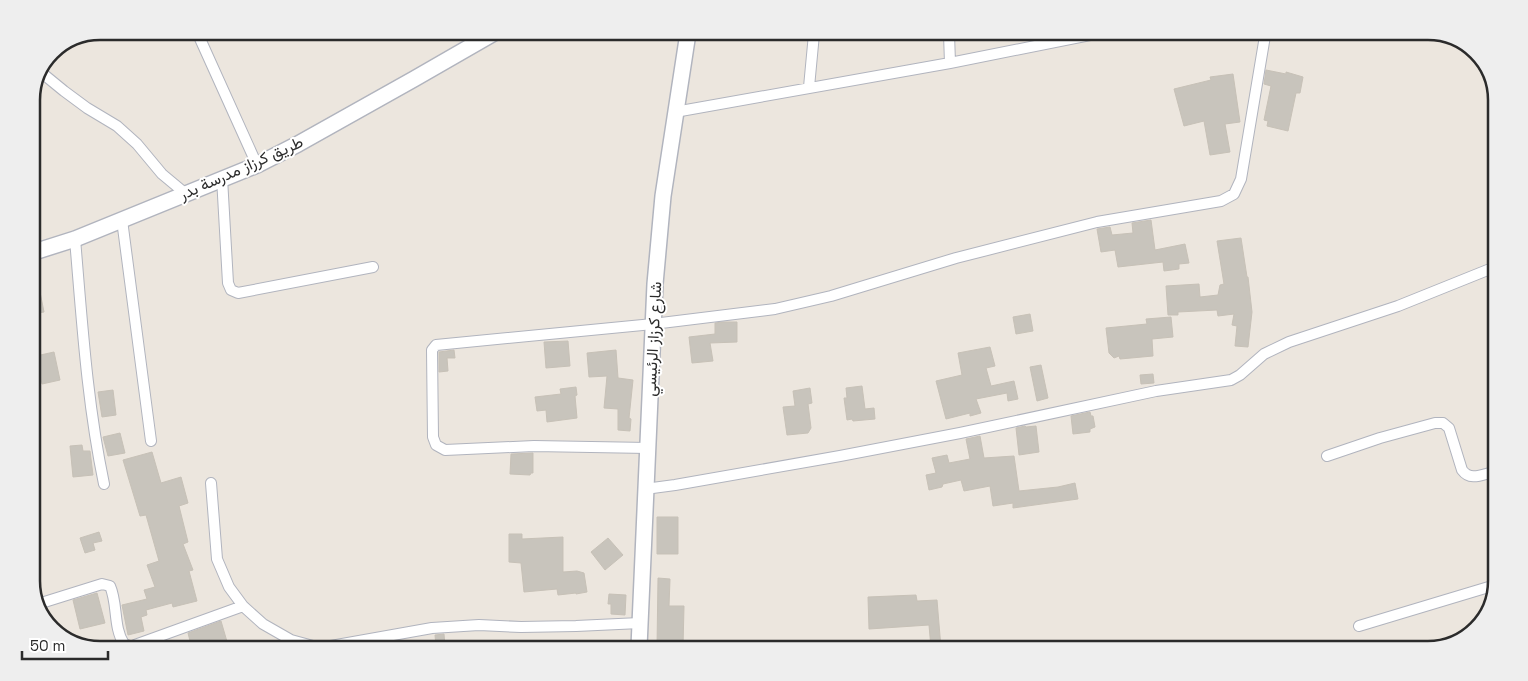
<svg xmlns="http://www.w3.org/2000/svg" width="1528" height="681" font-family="'Space Grotesk',Vazirmatn,sans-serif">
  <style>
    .building { fill: #c8c4bc; stroke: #c7c1b7 }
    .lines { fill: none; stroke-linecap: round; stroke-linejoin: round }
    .street-casing { stroke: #b1b4be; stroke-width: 12 }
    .secondary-casing { stroke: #b1b4be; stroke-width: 18 }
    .street { stroke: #fff; stroke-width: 10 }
    .secondary { stroke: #fff; stroke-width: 15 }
    .labels { text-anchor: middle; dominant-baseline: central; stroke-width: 4; stroke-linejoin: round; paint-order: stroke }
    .street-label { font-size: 16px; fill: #2b2b2b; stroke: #fff }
    .rim { fill: none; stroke: #2b2b2b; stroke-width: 2.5 }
  </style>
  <rect width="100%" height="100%" fill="#ece6de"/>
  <path class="building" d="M1266,70L1286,74V72L1303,77L1300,93H1296L1288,131L1267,126L1268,121L1264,120L1271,86L1264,84Z
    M1233,74L1240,122L1225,124L1230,152L1210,155L1204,121L1184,126L1174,89L1211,80L1210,77Z
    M1151,220L1155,250L1185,244L1189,263L1179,264V269L1164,271L1163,262L1118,267L1115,250L1101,252L1097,229L1110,227L1112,235L1133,233L1132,223Z
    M1241,238L1247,277H1248L1252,312L1248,347L1235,346L1237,326L1232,325L1234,314L1218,316L1217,310L1178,312V315H1168L1166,286L1199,284L1200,297L1218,295L1220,285L1224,284L1217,241Z
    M40,292L44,312L31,314V293Z
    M1030,314L1033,331L1016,334L1013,317Z
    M1171,317L1173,337L1152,339L1153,356L1120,359L1119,356L1114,358L1109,353L1106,328L1147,324L1146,319Z
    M722,322H737V342L710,343L713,361L692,363L689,337L715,334V323Z
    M568,341L570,366L546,368L544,342Z
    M990,347L995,366L986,368L991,386L1014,381L1018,399L1008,401L1007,393L976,399L981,413L970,416V413L946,419L936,381L962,375L958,353Z
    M454,350L455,358H447L448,371L439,372V352Z
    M616,350L618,378L633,380L629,418L631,419L630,431L618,430V409L604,408L607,376L589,377L587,353Z
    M54,352L60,380L42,384L36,356Z
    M1041,365L1048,398L1037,401L1030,367Z
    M1153,374L1154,383L1141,384L1140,375Z
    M862,386L865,409L874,408L875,419L853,421L852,419L847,420L844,398H847L846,388Z
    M576,387L577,395L575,396L577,418L547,422L546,410L537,411L535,397L561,394L560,389Z
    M810,388L812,403L808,404L811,428L808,433L787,435L783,407L795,406L793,391Z
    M113,390L116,415L102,417L98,392Z
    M1090,412L1091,416H1093L1095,427L1090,429V432L1073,434L1071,416Z
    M1025,426L1026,427L1036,426L1039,452L1019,455L1016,428Z
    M120,433L125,453L108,456L103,437Z
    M980,436L984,458L1014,456L1019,491L1058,487L1075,483L1078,499L1013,508V503L993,506L990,486L964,491L961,480L943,484L942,487L929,490L926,475L936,473L932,458L947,455L949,463L970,459L966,439Z
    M82,445L83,451H90L93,475L73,477L70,446Z
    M152,452L161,483L181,477L188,503L179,506L188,542L183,544L193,570L189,571L197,601L173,607L172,603L146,610L147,615L141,617L144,631L128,635L122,605L147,599L144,590L155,587L147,565L159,561L146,515L140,516L123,460Z
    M533,453V473H531L530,475L510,474L511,454Z
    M657,517H678V554H657Z
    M99,532L102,541L93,543L95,550L85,553L80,538Z
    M509,534H522V539L563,537V572L577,571L584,573L587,592L576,594V593L558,595L557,589L524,592L521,563L509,562Z
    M608,538L623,555L605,570L591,552Z
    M658,578L670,579L669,606H684L683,647H657Z
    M97,593L105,623L80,629L73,600Z
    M609,594L626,595L625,615L611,614V604H608Z
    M916,595L917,601L937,600L941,648H931L929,625L869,629L868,597Z
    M221,621L228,645H211L210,640L191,645L188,633Z
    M444,634L445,646H436L435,635Z"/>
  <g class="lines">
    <g class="street-casing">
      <path id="street" d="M197,32L257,165
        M949,34L950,63
        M42,73L64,91L87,108L117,126L137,144L162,174L186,194
        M809,87L814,34
        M675,112L950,63L1090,35
        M222,178L228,283L231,290L238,293L373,267
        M122,220L151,441
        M75,239C82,321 87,403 104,484
        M648,448L534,446L445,450L436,445L433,437L432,350L436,345L653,324L775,309L831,296L956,258L1097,222L1221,201L1234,194L1241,179L1265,36
        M1327,456L1380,438L1435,423H1443L1449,428L1462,470C1470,481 1481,475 1493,472
        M211,483L217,559L229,587L243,606L263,624L291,640L313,646
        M645,489L675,485L840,456L960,433L1156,391L1231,380L1240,375L1264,354L1289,342L1398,306L1495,267
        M38,604L102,584L110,586C118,604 113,627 124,644L127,645
        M1359,626L1492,586
        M135,645L243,606
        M331,646L432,628L479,625L521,627L576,626L640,623"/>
    </g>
    <g class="secondary-casing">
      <path id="secondary" d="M31,253L75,239L257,165L298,144L414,79L494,33
        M639,647L655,284L663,196L688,33"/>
    </g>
    <use href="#street" class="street"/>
    <use href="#secondary" class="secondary"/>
  </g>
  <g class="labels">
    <g class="street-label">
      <text transform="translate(241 168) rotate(-24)">طريق كرزاز مدرسة بدر</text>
      <text transform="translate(653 339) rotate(-87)">شارع كرزاز الرئيسي</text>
    </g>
  </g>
  <path d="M0 0H1528V681H0ZM100 40H1428A60 60 0 0 1 1488 100V581A60 60 0 0 1 1428 641H100A60 60 0 0 1 40 581V100A60 60 0 0 1 100 40Z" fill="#eee" fill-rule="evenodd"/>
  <path class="rim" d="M100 40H1428A60 60 0 0 1 1488 100V581A60 60 0 0 1 1428 641H100A60 60 0 0 1 40 581V100A60 60 0 0 1 100 40Z"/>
  <path d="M22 651v8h86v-8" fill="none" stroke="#2b2b2b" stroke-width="2.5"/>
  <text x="30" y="651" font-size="15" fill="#2b2b2b" stroke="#ffffff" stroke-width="4" paint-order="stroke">50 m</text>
</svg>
